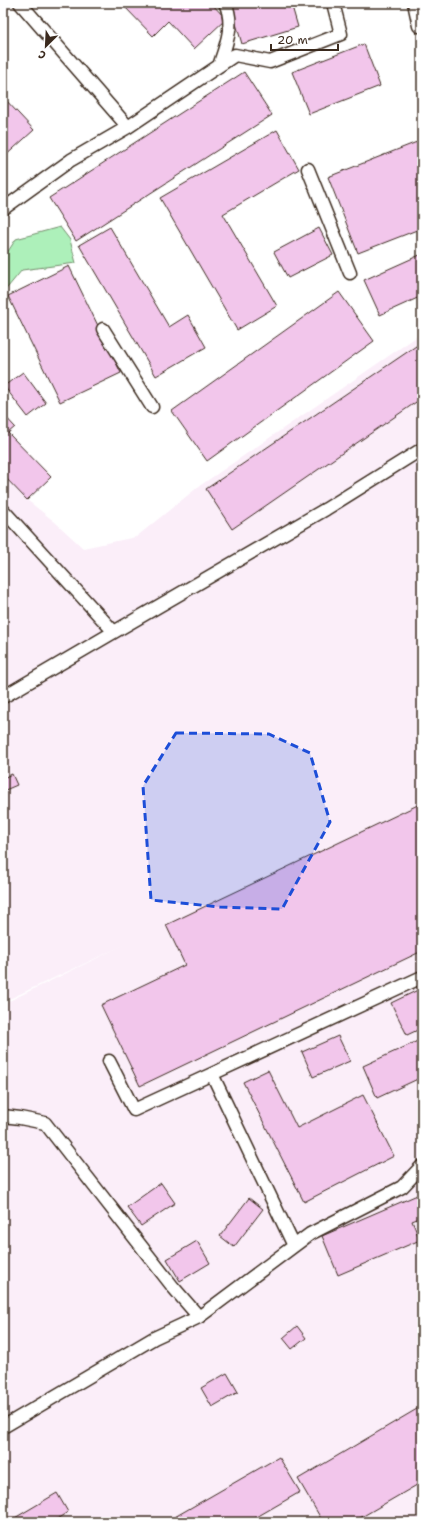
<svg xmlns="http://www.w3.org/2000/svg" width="425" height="1525" font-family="'Shantell Sans',sans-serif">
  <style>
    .built { fill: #fbeef9 }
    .green { fill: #adf0ba; stroke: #748d6c }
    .building { fill: #f2c6eb; stroke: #3b2a1e }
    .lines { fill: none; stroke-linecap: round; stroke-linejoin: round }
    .lane-casing { stroke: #3b2a1e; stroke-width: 15 }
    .lane { stroke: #fff; stroke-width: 12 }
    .marked { fill: #1d4ed8; fill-opacity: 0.2; stroke: #1d4ed8; stroke-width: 3; stroke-dasharray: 8 5; stroke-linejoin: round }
  </style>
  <rect width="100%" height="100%" fill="#fff"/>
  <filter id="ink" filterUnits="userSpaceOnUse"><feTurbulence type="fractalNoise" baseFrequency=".025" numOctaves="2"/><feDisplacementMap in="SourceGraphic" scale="8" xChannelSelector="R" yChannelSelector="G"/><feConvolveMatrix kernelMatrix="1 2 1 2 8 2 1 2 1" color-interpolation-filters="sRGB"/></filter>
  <g filter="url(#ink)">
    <path class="built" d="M422,333V1522H3V1004L126,944L3,1002V475L27,500L55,522L83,548L136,537L198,487Z"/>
    <path class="green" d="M60,227L70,240L76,263L22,270L3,293V259L16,239Z"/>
    <path class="building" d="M126,3H211L226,19L194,49L168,21L153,36L123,5Z
      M230,3H291L298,27L242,44Z
      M364,44L380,86L309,114L292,72Z
      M244,72L272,115L76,241L49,198Z
      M3,97L34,130L3,158Z
      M277,130L299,169L223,214L277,306L237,330L160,198Z
      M422,140V228L358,253L328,177Z
      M110,227L169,327L188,315L206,347L156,376L79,245Z
      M319,228L333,255L288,278L274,252Z
      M422,254V296L380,315L364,280Z
      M69,266L121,373L60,402L8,296Z
      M339,292L374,341L207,461L172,411Z
      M422,342V398L232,529L206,489Z
      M23,372L46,403L28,417L4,386Z
      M3,414L15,427L8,433L51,477L27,500L3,475Z
      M12,774L17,785L3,791V778Z
      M422,803V951L140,1086L101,1005L185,965L166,925Z
      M422,988V1028L407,1035L391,1003Z
      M338,1036L350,1061L313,1077L302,1052Z
      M422,1039V1077L377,1098L363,1066Z
      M268,1070L297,1128L363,1095L394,1156L304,1202L243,1082Z
      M161,1183L175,1203L141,1226L127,1207Z
      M422,1193V1217L412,1221L420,1240L338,1275L322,1236Z
      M249,1198L263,1209L234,1247L220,1236Z
      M197,1241L210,1263L180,1281L167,1259Z
      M297,1326L306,1338L292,1349L283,1338Z
      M227,1373L238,1392L212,1407L201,1388Z
      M422,1406V1482L353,1522H323L298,1479Z
      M279,1457L300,1492L248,1522H166Z
      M57,1493L68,1512L52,1522H8Z"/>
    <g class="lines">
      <g class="lane-casing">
        <path id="lane" d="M20,3L128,127
          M414,3L419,26
          M219,66C226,45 235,24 225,3
          M308,169L350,273
          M3,209L71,160L128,127L235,55L270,62L341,34L333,3
          M103,329L152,407
          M3,510L114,632L326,509L422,449
          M3,697L114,632
          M109,1061L134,1110L212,1074
          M3,1116L20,1118L45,1123L173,1287L199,1317
          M294,1246L212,1074L422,977
          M3,1427L154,1338L199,1317L310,1234L402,1187L422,1166"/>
      </g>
      <use href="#lane" class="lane"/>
    </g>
  </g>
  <path class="marked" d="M176,733L269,734L310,753L330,822L282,909L220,907L151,900L143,786Z"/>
  <rect width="425" height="1525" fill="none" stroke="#fff" stroke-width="16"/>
  <rect x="8" y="8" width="409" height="1509" fill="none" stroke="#3b2a1e" stroke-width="1.5" filter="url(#ink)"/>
  <g transform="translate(46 46) rotate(204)" stroke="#ffffff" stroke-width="3" paint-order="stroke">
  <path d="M0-3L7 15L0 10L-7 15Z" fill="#3b2a1e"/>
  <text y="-6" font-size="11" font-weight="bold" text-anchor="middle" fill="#3b2a1e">С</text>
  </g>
  <path d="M271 44v6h67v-6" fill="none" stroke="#3b2a1e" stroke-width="2"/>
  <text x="277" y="44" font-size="12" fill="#3b2a1e" stroke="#ffffff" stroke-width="3" paint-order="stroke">20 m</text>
</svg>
